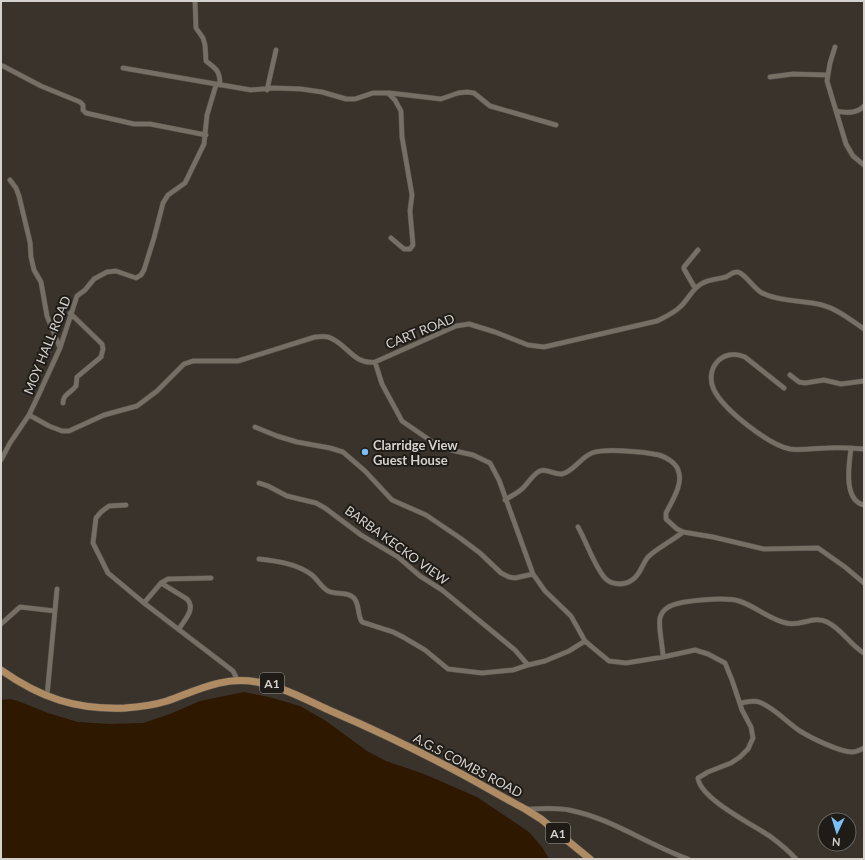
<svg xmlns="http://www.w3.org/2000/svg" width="865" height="860" font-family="Lato,sans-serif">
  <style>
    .water { fill: #2e1800 }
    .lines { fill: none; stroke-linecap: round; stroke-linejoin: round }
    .minor-casing { stroke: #57524c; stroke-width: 5.5 }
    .primary-casing { stroke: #57524c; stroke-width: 8 }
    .minor { stroke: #766f66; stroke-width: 4.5 }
    .primary { stroke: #ae8b62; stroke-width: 7 }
    .poi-dot { fill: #7bbef8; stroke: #1f1c18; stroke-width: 1.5 }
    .labels { text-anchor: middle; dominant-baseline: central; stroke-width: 4; stroke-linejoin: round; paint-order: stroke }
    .shield { fill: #1f1c18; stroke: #9e9b97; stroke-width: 1 }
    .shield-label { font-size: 12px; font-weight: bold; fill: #d5d1cd }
    .street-label { font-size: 13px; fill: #d5d1cd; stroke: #1f1c18 }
    .poi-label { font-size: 13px; font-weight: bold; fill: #d5d1cd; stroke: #1f1c18; text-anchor: start }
  </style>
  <rect width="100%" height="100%" fill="#3a332c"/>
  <path class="water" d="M244,692L269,697L300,706L326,721L367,751L386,761L424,774L477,797L529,832L542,847L549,859H1V700L10,699L18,701L48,713L78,722L110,724L143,723L170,714L200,701Z"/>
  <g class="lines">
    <g class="minor-casing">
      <path id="minor" d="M195,1L196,28L203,38L205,45L206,61C216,69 220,70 220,85
        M835,47L830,63L827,81L846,144L853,156L864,165
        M3,66L41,86L80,102L83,105V110L86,113L134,124H150L206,135
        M123,68L251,90L274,88L301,89L322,92L346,99H355L373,93H390L441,99L458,93L467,92L474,93L490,106L556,125
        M770,77L793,74L827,75
        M267,90L276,50
        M388,93L395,100L401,111L402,137L412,195L410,211L413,245L410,249H404L391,238
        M836,111C846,113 857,114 864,106
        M10,180L16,188L19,196L30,242L31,257L34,270L41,282L47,316L60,348
        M695,288L684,269V267L698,250
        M375,362L382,384L402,421L431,441L451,450L473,455L490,463L499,480L533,574L545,591L571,616L585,641L592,647L609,661L626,663L663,657L695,650L708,654L725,663L732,680L742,710L751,727L753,738L748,749L740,757L731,763L708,772L698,778C700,799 754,825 771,837C779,843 789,851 796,859
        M790,375L799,382L805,383L824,380L841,384L864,381
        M784,388L745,357C722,347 704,369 714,390C724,410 769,445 790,449C802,451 815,448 827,448C839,447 852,448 864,449
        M63,403C63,394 71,393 76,386L77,377L101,357L103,349L102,344L70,313
        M29,415L49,426L62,431H69L104,415L137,406L157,391L184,364L193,361H238L315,337C319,337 324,336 328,337C347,343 353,365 375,362L456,326L469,324L495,332L528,345L544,347L657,321C665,317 674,313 680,307C689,299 692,288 703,283C710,279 719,279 726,277C730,275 732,272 737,272C744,272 754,289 762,293C780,302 803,300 822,305C837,309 851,320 864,329
        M255,427L277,436L297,442L330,448L343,452L365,471L392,500L426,515L460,538L480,553L501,573L509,577L515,578L533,574
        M851,448C849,465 843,500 864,505
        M1,460L10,443L29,415L39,394L60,348L77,296L85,290L94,279L107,272L116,271L136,278L141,275L144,270L154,238L163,203L168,195L185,183L204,144L207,115L216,85
        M259,483L268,486L287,496L316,503L325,508L361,535L398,557L420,576L442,590L515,650L528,665
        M505,500C511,496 518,493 523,488C528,483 532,476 538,472C546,467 553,475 562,474C574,471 581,457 592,453C606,448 645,452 659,455C666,457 676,463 678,470C684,483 672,501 666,513V519L677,529L683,532L713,537L764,549L818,548L845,567L864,583
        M126,505L109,506L101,512L96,518L93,543L108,573L144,603L233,671L238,681
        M578,527C587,543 593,563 604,577C610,585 624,586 632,580C640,576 642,564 648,557C657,548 672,541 683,532
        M259,559C277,561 298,564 312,575C318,580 322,588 328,591C336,595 347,591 354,598C360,605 357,615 362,622L393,632L403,637L425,650L448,669L482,673L513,670L528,665L545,661L569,651L585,641
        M161,583L187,599C196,609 185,619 179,629
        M144,603L161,583L168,579L211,578
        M1,624L20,607L55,611
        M663,657C663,647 658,627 660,618C661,614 664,610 667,608C677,600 726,597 739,601C755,606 769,619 786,623C800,627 814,615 827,622C842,629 850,645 864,653
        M47,696L57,589
        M741,703C747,702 753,700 759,702C775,708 786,722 800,731C811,738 840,752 852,752C857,752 860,750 864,748
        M526,809C540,809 555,807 569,810C611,818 648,845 688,859"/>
    </g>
    <g class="primary-casing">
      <path id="primary" d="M1,670C41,698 76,710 125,708C139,707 154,705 167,701C198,690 223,676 257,682C283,687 307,700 331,711C373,729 415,749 456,771C479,783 502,797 525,809L541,819L590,859"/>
    </g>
    <use href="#minor" class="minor"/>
    <use href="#primary" class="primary"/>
  </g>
  <circle class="poi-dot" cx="365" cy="452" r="4"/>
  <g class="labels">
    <g class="shield">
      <rect x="260" y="673" width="24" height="20" rx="3"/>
      <rect x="546" y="823" width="24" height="20" rx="3"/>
    </g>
    <g class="shield-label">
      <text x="272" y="683">A1</text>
      <text x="558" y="833">A1</text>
    </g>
    <g class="street-label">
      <text transform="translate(420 331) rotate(-22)">CART ROAD</text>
      <text transform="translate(47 345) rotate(-68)">MOY HALL ROAD</text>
      <text transform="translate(397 545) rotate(36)">BARBA KECKO VIEW</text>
      <text transform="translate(468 765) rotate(28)">A.G.S COMBS ROAD</text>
    </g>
    <g class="poi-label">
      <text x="373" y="445">Clarridge View<tspan x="373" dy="15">Guest House</tspan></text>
    </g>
  </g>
  <rect width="865" height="860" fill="none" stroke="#d5d1cd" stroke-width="4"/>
  <g transform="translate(837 832) rotate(184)"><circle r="19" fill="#1f1c18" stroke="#686460"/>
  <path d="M0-3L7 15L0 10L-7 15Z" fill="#7bbef8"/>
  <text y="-6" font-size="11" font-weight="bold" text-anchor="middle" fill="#d5d1cd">N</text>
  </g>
</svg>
